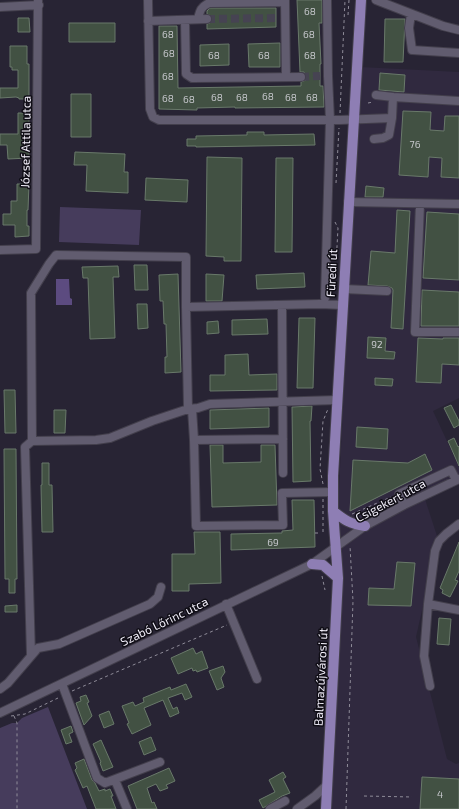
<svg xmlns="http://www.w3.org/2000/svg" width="459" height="809" font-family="'Exo 2',sans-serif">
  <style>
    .built { fill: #30293f }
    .green { fill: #463c5c }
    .water { fill: #5c4b80 }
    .building { fill: #425143; stroke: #69796a }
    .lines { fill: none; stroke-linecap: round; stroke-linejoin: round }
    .minor-tunnel { stroke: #464352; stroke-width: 8; stroke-dasharray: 8 4; stroke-linecap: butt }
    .minor-casing { stroke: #433f4c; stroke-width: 10 }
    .major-casing { stroke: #433f4c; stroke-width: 12 }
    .path { stroke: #8f8c99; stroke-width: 1; stroke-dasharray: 3 3; stroke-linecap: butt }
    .minor { stroke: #615c6f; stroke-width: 8 }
    .major { stroke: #8e7eb4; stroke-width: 10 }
    .labels { text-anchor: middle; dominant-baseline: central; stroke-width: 3; stroke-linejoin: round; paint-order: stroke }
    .number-label { font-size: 10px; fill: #c7c8cd }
    .street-label { font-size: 12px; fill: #f3f0fb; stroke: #100e16 }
  </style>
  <rect width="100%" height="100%" fill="#282434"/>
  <path class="built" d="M360,67L459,72V398L433,411L459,467V479L424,496L438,539L416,637L447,759L456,764L459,763V809H323Z"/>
  <path class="green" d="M60,207L141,210L139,245L59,242Z
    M48,707L87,809H0V728L12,723H17L22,718Z"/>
  <path class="water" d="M56,279H69L70,298L72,299V305H56Z"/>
  <path class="building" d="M297,0H322V23H319L321,64H320V86H323L324,107L235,108V107L197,108V110L159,109V26H177L178,88L301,86V82L306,80V77L304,72H300Z
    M210,8H276V27L207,29V24L210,23L212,19L211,16L207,14V11Z
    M18,18H29L30,32H18Z
    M385,19H405L403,62H384Z
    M69,23H115V42H69Z
    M280,43V67H249L248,44Z
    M229,44V65L200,66V45Z
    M10,46H27V64H29V99H19V98L16,97L0,98V88H18V70H12V67H10Z
    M380,73L405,75L404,92L379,90Z
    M71,94H91V137H71Z
    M403,111L431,112L430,130L444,131L445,116H459V178L441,177L442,158L429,157L428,177L399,175Z
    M18,113H29V129H27V149H29V158L8,159L7,145H0V134H18Z
    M247,132H264V135L314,134L315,145L196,147V146H187V139H196V136L247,135Z
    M75,152L125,154L124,172H128V193L86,191L87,165H74Z
    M207,157L242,158L241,261H224V257L206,256Z
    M276,158H293L292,252H275Z
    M146,178L188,180L187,202L145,200Z
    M17,184H29L28,210H27V226H29V236L15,237V225H3V214H11V201H17Z
    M366,186L384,188L383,197H365Z
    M397,210L410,211L403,329L391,328L393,290L392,288L387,286L368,285L371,251L395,253Z
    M427,212L459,214V280L423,278Z
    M134,265H147L148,290H135Z
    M118,266L119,277H113L115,338L90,339L88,278H83L82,267Z
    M304,273L305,287L257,289L256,275Z
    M178,274L181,372L165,373V357H167L166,324H164L163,301H160L159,275Z
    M206,274L224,275L222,301H206Z
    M422,290L459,292V326H421Z
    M137,304H147L148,328L138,329Z
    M299,318H315L313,388H297Z
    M267,319L268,334L232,335V320Z
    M218,321L219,333L207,334V322Z
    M368,337L386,338L385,351L395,352L394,359L367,358Z
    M418,338L443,339V338H459V365L442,364L441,383L416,382Z
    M248,354L249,375L277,374V390L210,391V375H225V355Z
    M375,378L393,379L392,386L375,385Z
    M4,390H15L16,433H5Z
    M451,405L459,421V425L454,428L444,408Z
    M312,406L311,421H310L311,481L293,482L292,407Z
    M269,408V427L210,429V410Z
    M54,410H66L65,433H54Z
    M357,427L388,429L387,449L356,447Z
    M454,438L458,447L459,446V466L448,441Z
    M210,445H223V463L261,462V445H275L277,505L212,507Z
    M4,449H16L17,579H15V593H9V579H5Z
    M425,454L432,470L350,511L353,460L408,463Z
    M42,463H49V485H52L53,532H42L41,485H42Z
    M292,500H314L315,547L231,550V534L282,533V531L293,530Z
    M194,532H220L221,583L189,584V591H172V554H195Z
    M459,542V571L455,580L458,581L450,597L442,593L443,590L440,588Z
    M397,562L415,563L411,606L368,605L369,588L394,589Z
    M17,605V612H5V606Z
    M439,618L451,619L449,645L437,644Z
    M193,648L196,654L202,651L208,668L197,672L196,670L193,671L192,668L178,674L171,658Z
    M223,666L225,672L221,678L224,687L217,690L209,671Z
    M186,684L192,697L185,700L182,693L168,698L173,709L177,707L179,713L170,717L163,700L144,708L151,725L132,734L127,724L129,723L122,706L133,702L135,706L144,702L143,698L170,687L171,690Z
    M86,695L89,702L87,703L92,716L84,725L76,703L81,701L80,697Z
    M109,711L114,724L104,728L99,715Z
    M71,726L73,732L69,734L72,742L66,744L61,730Z
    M151,737L156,750L144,755L139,742Z
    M101,740L113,767L103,771L100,763L101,762L93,744Z
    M84,759L92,780L95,783L99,791L105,789V791L110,789L113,796H111L116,809H96L87,786L83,788L75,770L77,768L75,763Z
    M169,768L175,781L166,785L168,788L160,791L156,784L147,788L152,803L154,802L157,809H137L128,786Z
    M283,772L286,777L283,779L290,793L282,796L263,808L259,800L275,792L269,780Z
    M422,777L459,779V809H420Z"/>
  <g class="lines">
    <path class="minor-tunnel" d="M207,19L276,18
      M301,77L320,76"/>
    <g class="minor-casing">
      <path id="minor" d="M148,0L150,109L153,117L159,120H340L392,118L393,97L459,101
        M285,0L286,77
        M376,0L443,26L459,30
        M0,7L39,5
        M411,14L409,28L412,50L459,53
        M198,19C200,10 201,7 209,3L285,2
        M185,20L186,74L192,78L301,77
        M148,21L207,19
        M376,95L393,97
        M374,139L383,138L389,135L392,118
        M348,202L459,204
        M420,204L415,332H459
        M0,250L36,249L38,0
        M344,289L387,291
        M325,298L330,120L328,76L327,0
        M282,305L283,473
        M186,307V257L56,255L49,264L31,293L32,441L96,440L110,438L152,421L188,409
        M337,400L210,404L198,408L188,409L186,307L320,304L343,305
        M192,409L194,440L196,526L283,525L282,493L333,492
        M194,440L283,439
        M404,505L399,494L451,470L456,480
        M226,604L257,679
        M428,604L459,610
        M31,655L25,447L32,441
        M62,684L97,778L105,783L160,762
        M430,686L424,656L428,604L435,551L439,541L446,534L459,524
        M0,689L8,683L38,648L59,644L150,604L158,597L161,587
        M0,713L312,564L365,526L404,505L459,479
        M115,780L127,809
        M270,809L285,801
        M297,809L315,796L327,785"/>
    </g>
    <g class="major-casing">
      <path id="major" d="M333,511C344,520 350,524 365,526
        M312,564L323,565L338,578
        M326,809L338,578L333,511V476L361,0"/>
    </g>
    <path class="path" d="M348,15L349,0
      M368,103L373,102
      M340,113L345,0
      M336,183L339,128
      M335,222L338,228L335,284
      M323,484L320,469L323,421L328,409
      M323,499V532H326
      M352,514L391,497
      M315,533H318
      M322,576L325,590
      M323,649L325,656
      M72,691L227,625
      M11,716L25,714L58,698
      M14,716L17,723V809
      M364,796L412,797
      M346,809L353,601L350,546"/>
    <use href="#minor" class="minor"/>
    <use href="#major" class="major"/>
  </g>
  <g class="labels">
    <g class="number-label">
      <text x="310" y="11">68</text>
      <text x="168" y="34">68</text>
      <text x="309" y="34">68</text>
      <text x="169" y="53">68</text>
      <text x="214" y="55">68</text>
      <text x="264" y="55">68</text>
      <text x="310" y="55">68</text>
      <text x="168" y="76">68</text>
      <text x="268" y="96">68</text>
      <text x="217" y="97">68</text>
      <text x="242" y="97">68</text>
      <text x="291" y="97">68</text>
      <text x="312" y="97">68</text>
      <text x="168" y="98">68</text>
      <text x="189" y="99">68</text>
      <text x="415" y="144">76</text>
      <text x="377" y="344">92</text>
      <text x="273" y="542">69</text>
      <text x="440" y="794">4</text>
    </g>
    <g class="street-label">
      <text transform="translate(25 142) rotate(-89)">József Attila utca</text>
      <text transform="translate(331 273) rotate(-87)">Füredi út</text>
      <text transform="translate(390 500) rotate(-28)">Csigekert utca</text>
      <text transform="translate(164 621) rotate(-26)">Szabó Lőrinc utca</text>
      <text transform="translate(320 677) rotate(-87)">Balmazújvárosi út</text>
    </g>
  </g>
</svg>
